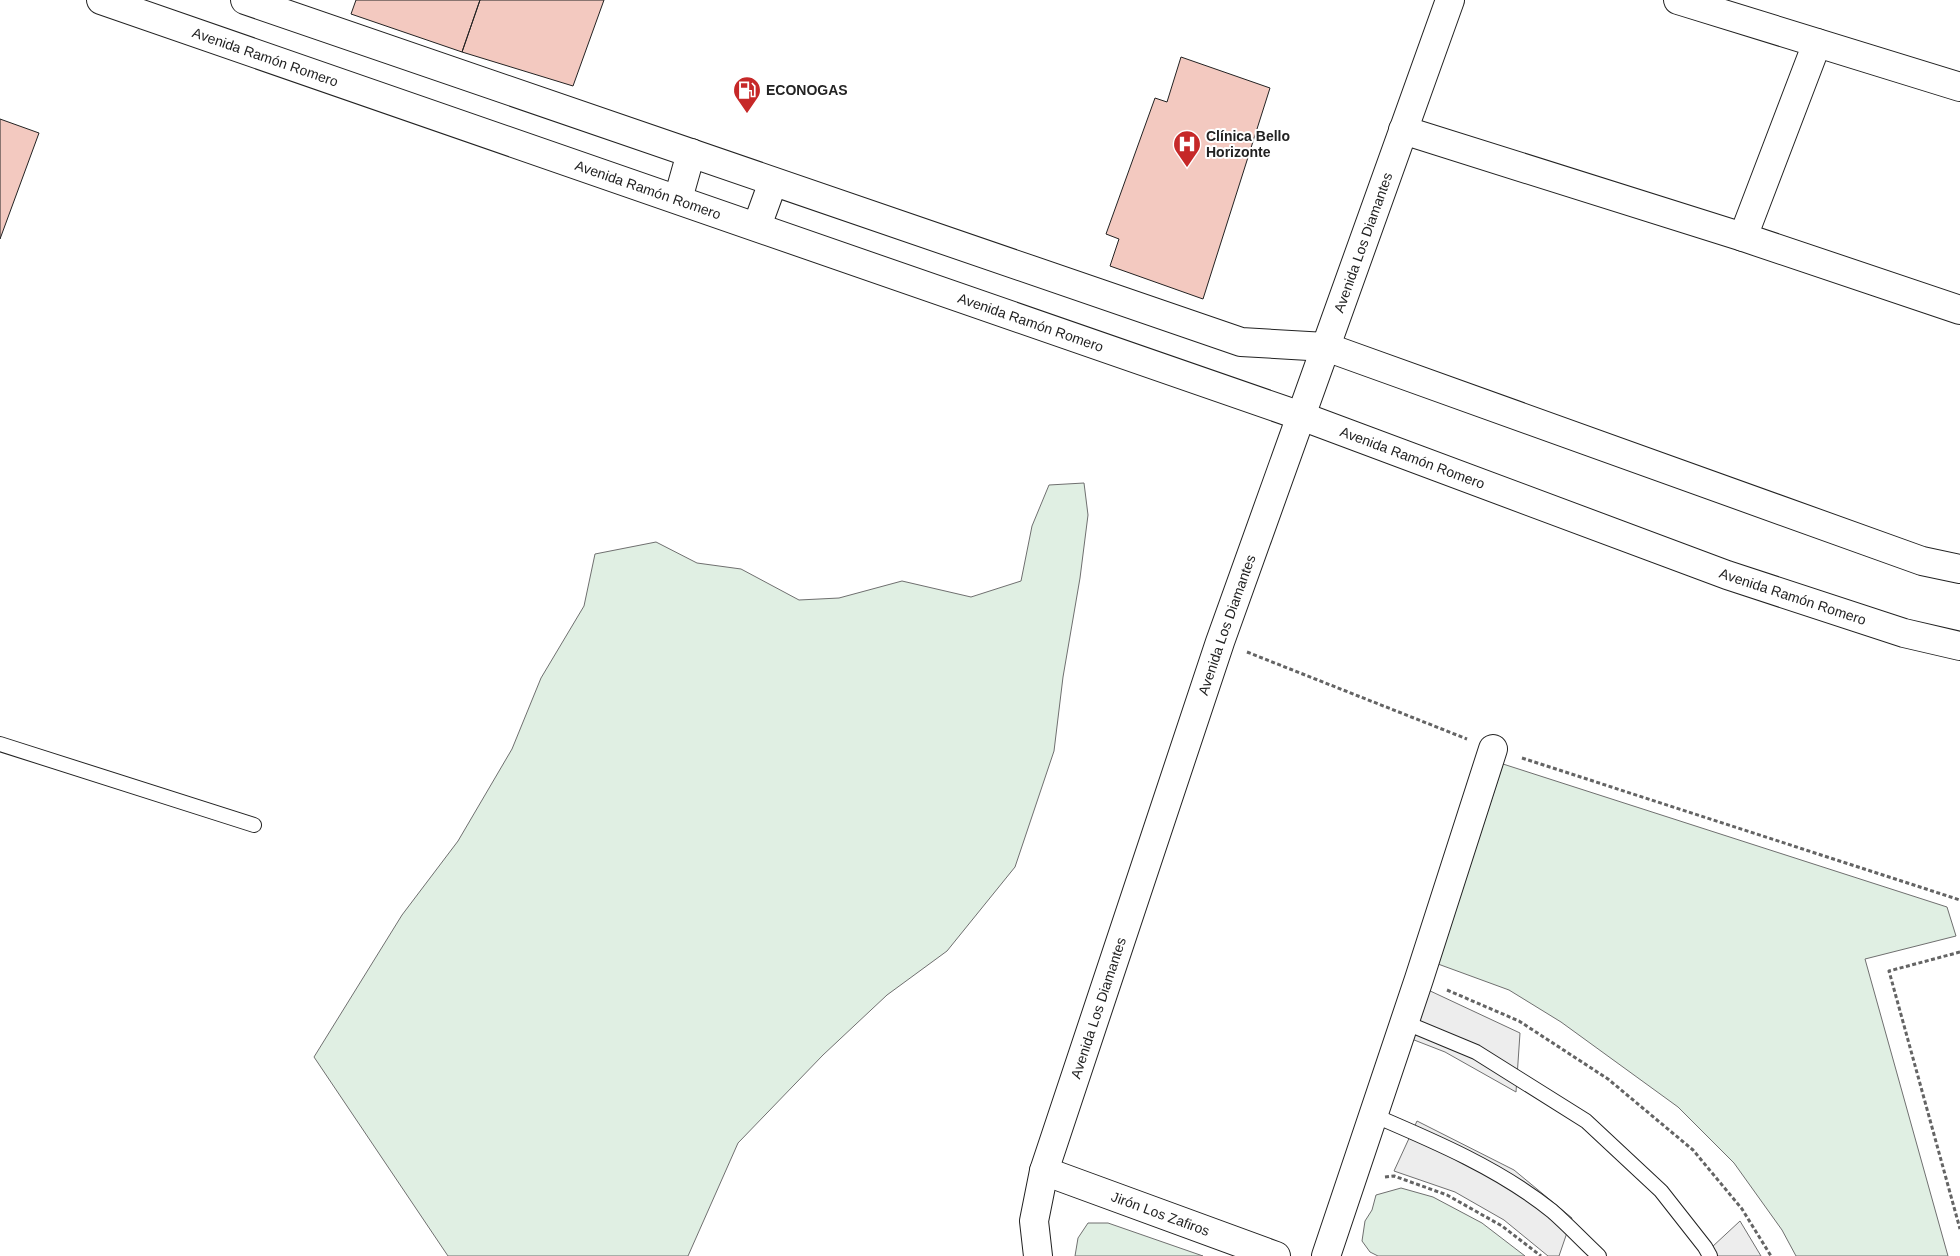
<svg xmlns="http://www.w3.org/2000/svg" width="1960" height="1256" font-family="Arial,sans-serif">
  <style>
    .green { fill: #e0efe3; stroke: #6f6f6f }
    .parking { fill: #ededed; stroke: #6f6f6f }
    .building { fill: #f3c9c0; stroke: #222 }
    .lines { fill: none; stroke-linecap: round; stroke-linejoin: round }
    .service-casing { stroke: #222; stroke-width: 16 }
    .minor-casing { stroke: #222; stroke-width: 30 }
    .tertiary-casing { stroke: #222; stroke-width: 30 }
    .path { stroke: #646464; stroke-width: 3; stroke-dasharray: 4 2.5; stroke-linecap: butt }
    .service { stroke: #fff; stroke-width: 14 }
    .minor { stroke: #fff; stroke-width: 28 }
    .tertiary { stroke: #fff; stroke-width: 28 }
    .labels { text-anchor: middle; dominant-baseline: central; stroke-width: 4; stroke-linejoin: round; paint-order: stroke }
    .street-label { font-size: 14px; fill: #222; stroke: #fff }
    .poi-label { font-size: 14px; font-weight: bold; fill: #222; stroke: #fff; text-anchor: start }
  </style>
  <rect width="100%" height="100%" fill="#fff"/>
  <path class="green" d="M1084,483L1088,515L1080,578L1063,677L1054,751L1015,867L947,951L887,995L823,1055L738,1143L688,1256H448L314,1057L402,915L458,841L512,749L541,678L584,606L595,554L656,542L697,563L741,569L799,600L839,598L902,581L971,597L1021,581L1032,526L1049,485Z
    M1503,764L1947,907L1956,936L1865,959L1948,1256H1796L1782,1230L1734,1163L1678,1107L1561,1022L1509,990L1438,964Z
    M1401,1188L1433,1197L1482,1223L1525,1256H1378L1370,1252L1362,1241L1365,1221L1372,1210L1376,1195Z
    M1088,1223H1108L1203,1256H1075L1078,1238Z"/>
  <path class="parking" d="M1426,989L1520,1033L1516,1092L1445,1052L1409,1038Z
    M1417,1121L1514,1170L1572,1218L1559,1256H1548L1504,1220L1455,1192L1394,1171Z
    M1740,1221L1761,1256H1717L1712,1247Z"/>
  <path class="building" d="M356,0H480L462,52L351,14Z
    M480,0H604L573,86L462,52Z
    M1181,57L1270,88L1203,299L1110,266L1119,239L1106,234L1155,98L1167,102Z
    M0,119L39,133L0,239Z"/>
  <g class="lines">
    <g class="service-casing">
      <path id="service" d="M0,744L254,825
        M1404,1022L1476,1052L1586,1121L1661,1191L1705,1247L1710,1256
        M1373,1115C1434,1141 1500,1169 1552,1211C1568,1225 1583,1241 1599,1256"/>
    </g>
    <g class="minor-casing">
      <g id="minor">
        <path d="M1678,0L1960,87"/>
        <path d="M1403,130L1743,237L1960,310"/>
        <path d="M1743,237L1817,43"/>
        <path id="s1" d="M1044,1171L1276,1256"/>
        <path id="s2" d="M1038,1256L1034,1221L1044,1171L1220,642L1450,0"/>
        <path d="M1326,1256L1419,979L1493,749"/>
      </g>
    </g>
    <g class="tertiary-casing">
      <g id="tertiary">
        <path id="s3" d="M101,0L1301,416L1727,575L1904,633L1960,646"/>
        <path d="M245,0L1241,342L1326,347L1922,561L1960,569"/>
        <path d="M678,199L691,153"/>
        <path d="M757,226L773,182"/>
      </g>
    </g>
    <path class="path" d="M1247,652L1467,739
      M1522,758L1960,900
      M1960,952L1889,971L1960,1229
      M1447,990L1519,1021L1608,1079L1693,1150L1742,1209L1771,1256
      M1385,1177L1394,1176L1447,1195L1502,1226L1541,1256"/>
    <use href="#service" class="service"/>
    <use href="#minor" class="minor"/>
    <use href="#tertiary" class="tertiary"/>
  </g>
  <defs>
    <g id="fuel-pin" transform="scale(1.4375)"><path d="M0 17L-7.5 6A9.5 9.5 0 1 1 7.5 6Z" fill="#c62828" stroke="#fff"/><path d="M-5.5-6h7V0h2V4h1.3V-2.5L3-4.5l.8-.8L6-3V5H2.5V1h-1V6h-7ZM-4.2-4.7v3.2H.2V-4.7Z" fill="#fff"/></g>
    <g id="hospital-pin" transform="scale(1.4375)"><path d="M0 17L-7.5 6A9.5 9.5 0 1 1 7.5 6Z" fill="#c62828" stroke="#fff"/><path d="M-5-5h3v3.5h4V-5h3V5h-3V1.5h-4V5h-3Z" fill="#fff"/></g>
  </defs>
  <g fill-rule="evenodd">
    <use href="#fuel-pin" x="747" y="90"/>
    <use href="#hospital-pin" x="1187" y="144"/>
  </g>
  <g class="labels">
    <g class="street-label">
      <text stroke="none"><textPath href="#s3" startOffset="174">Avenida Ramón Romero</textPath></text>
      <text stroke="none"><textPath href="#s3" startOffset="579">Avenida Ramón Romero</textPath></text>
      <text stroke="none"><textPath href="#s2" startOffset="1068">Avenida Los Diamantes</textPath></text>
      <text stroke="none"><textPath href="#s3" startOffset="984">Avenida Ramón Romero</textPath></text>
      <text stroke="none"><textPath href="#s3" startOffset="1389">Avenida Ramón Romero</textPath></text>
      <text stroke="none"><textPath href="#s3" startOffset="1794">Avenida Ramón Romero</textPath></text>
      <text stroke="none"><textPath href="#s2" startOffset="662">Avenida Los Diamantes</textPath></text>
      <text stroke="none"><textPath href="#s2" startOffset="258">Avenida Los Diamantes</textPath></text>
      <text stroke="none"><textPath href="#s1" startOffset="124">Jirón Los Zafiros</textPath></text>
    </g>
    <g class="poi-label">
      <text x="766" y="90">ECONOGAS</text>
      <text x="1206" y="136">Clínica Bello<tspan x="1206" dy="16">Horizonte</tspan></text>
    </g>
  </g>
</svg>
